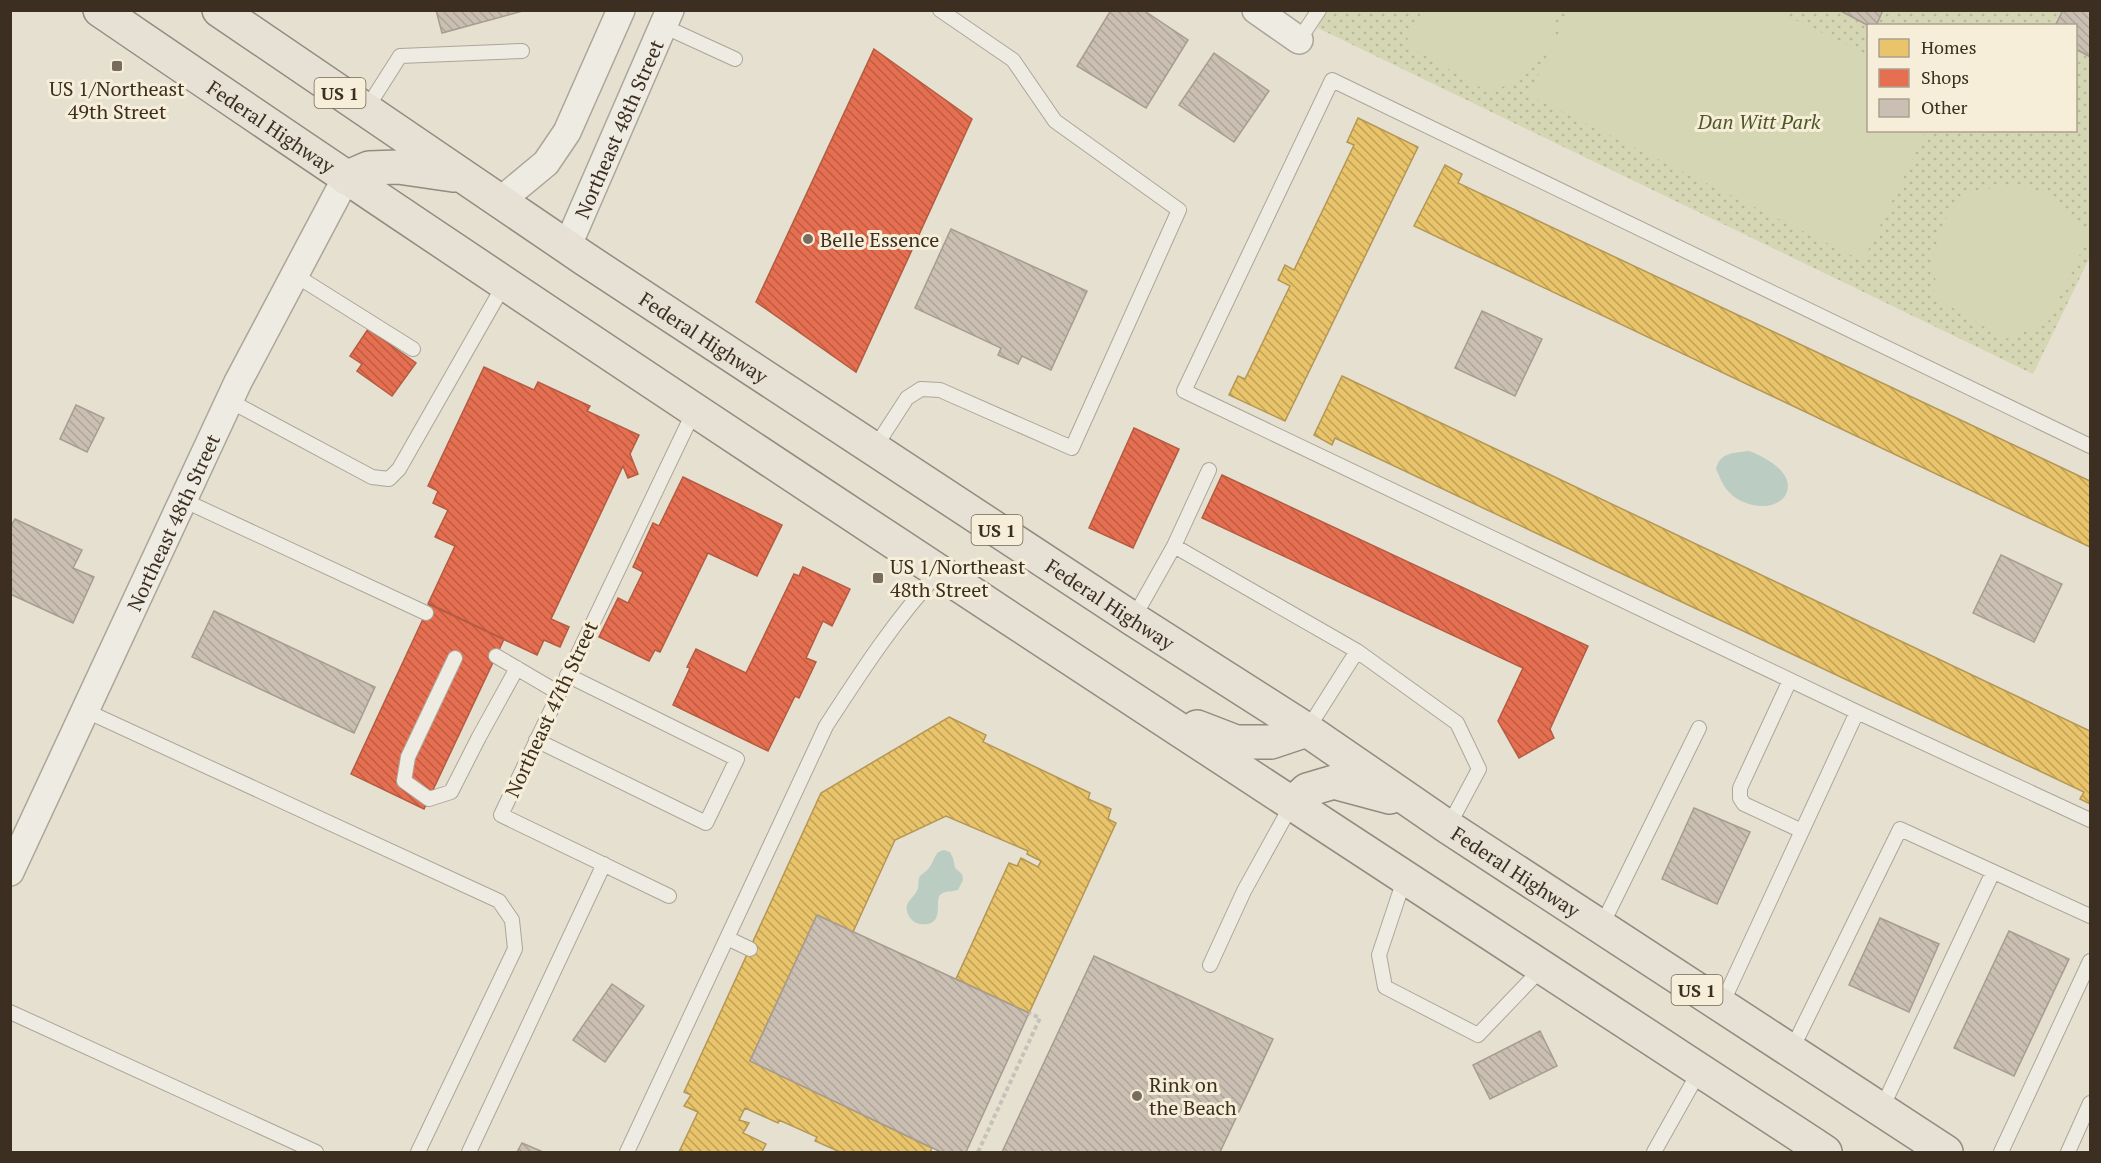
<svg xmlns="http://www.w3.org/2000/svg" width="2101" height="1163" font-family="'PT Serif',serif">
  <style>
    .park { fill: url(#park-dots); fill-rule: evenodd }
    .garden { fill: #d5d6b3 }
    .water { fill: #bbccc2 }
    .homes { fill: url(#homes-back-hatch); stroke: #b59754; stroke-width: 1.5 }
    .shops { fill: url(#shops-back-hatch); stroke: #b45c42; stroke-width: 1.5 }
    .building { fill: url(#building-back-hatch); stroke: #a79c90; stroke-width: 1.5 }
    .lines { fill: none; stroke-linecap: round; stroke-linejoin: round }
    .service-casing { stroke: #aca599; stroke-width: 16 }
    .minor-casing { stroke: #aca599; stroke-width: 30 }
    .primary-casing { stroke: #918b80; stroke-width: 36 }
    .path { stroke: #c7c2b9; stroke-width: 4; stroke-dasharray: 4.5 3; stroke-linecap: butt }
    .service { stroke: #eeebe3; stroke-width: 14 }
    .minor { stroke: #eeebe3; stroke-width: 27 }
    .primary { stroke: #e6e1d4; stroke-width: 33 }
    .poi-dot { fill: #786c5e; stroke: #f6eed8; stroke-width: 2 }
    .labels { text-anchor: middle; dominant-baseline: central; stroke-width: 6; stroke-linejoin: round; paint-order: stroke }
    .shield { fill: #f6eed8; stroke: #746857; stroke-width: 1.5 }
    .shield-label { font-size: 18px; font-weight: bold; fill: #3c2e20 }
    .poi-label { font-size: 20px; fill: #3c2e20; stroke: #f6eed8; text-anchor: start }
    .park-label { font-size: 20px; font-style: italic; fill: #4b5926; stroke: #f6eed8 }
    .street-label { font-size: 20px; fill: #3c2e20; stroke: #f6eed8 }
  </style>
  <defs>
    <pattern id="park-dots" width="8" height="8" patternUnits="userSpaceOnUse" patternTransform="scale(1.5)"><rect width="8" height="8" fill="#d5d6b3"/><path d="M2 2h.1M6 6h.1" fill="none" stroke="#b8b89a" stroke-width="1.8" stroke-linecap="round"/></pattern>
    <pattern id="homes-back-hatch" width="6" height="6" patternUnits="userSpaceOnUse" patternTransform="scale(1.5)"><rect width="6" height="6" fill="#e9c46a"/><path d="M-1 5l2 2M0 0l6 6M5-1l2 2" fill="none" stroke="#bea057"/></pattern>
    <pattern id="shops-back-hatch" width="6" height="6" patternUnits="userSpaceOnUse" patternTransform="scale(1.5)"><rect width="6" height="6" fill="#e76f51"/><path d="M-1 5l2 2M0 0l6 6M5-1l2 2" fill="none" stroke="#bc5c43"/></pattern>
    <pattern id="building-back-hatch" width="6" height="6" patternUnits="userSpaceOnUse" patternTransform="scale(1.5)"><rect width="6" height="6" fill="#cabfb2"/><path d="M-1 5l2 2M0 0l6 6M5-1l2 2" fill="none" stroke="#aea499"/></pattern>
  </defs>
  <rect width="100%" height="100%" fill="#e6e0d1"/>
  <path class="park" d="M1326,10L2090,11V257L2033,374L1318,28ZM1868,26H2076V130H1868Z"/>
  <path class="garden" d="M1422,11H1554V42L1569,11H1777L1868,55V130L1926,131L1863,261L1529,95L1552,46L1517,84L1485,90L1405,44Z
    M2016,185L2048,194L2090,233L2047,324L2005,339L1933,296L1936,283L1932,260L1939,234L1952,207L1970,191Z"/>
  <path class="water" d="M1749,451C1764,456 1798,474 1785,496C1773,513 1742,506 1730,493C1723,487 1720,477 1716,469C1720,452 1734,453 1749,451Z
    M944,850L950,852L953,858L955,868L962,874L963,880L958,890C951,892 945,890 940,895C934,902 946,927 920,924C915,923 911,920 909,916C901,902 915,899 918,888C919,885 918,881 919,878C921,874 926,872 929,868C933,863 934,857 938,852Z"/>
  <path class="homes" d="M1358,118L1418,147L1285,421L1229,395L1238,376L1245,379L1290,286L1278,280L1285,265L1294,270L1354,145L1347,142Z
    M1445,165L1462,174L1458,183L2090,481V547L1414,226Z
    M1342,376L2090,731V804L2080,799L2084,792L1335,438L1332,445L1314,435Z
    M949,717L986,735L983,742L1090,793L1088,799L1111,809L1108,819L1116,823L1029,1013L956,979L1009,863L1017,866L1021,858L1038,867L1041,861L1027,854L1028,851L946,816L895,840L853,932L817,915L750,1061L932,1148L930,1152H840L815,1141L817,1137L779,1120L778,1123L745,1108L739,1120L749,1123L743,1133L766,1144L762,1152H679L698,1112L684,1106L691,1095L684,1092L821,793Z"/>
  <path class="shops" d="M874,49L972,119L856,372L756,302Z
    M368,329L416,363L392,396L357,371L362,364L350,356Z
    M484,367L534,390L538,382L590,406L587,411L639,435L630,454L638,474L628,478L623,466L551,619L569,627L560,647L544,640L537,655L428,604L455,546L435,537L448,510L433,503L438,491L428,486Z
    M1134,428L1179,449L1133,548L1089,528Z
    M1222,475L1588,646L1550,729L1554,738L1519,758L1498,721L1523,668L1202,518Z
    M683,477L782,525L757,576L708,553L660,652L655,650L649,661L599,637L618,598L628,603L643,572L633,567L653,523L659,526Z
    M803,567L850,589L832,626L823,621L806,658L816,662L799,698L795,696L768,751L673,705L690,668L687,667L696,649L746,673L794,574L799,576Z
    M430,604L504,639L424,809L351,774Z"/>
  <path class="building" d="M436,10H523V11L442,33Z
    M1111,10H1143L1188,40L1146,108L1077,66Z
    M1839,10H1883L1876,26H1869Z
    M2063,10H2090V57L2076,49V26H2055Z
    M1214,53L1269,91L1234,142L1179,105Z
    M951,229L1087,291L1051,370L1022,356L1018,364L998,355L1001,348L915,308Z
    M1482,311L1542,339L1515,396L1455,368Z
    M76,405L104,418L87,452L60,439Z
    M15,519L82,550L73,568L94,577L73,623L10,594V528Z
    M2001,555L2062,584L2034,642L1973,613Z
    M214,611L375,687L354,733L192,657Z
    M1694,808L1750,832L1717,904L1662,879Z
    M817,915L1029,1013L966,1152H941L750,1061Z
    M1880,918L1939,944L1909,1012L1849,985Z
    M2009,931L2069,959L2014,1076L1954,1048Z
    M1094,956L1273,1039L1220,1152H1002Z
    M612,984L644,1006L605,1062L573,1040Z
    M1540,1031L1557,1066L1490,1099L1473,1065Z
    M522,1143L543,1152H517Z"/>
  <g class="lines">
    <g class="service-casing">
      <path id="service" d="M663,26L735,59
        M1299,40L1319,10
        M365,111L400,56L522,51
        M295,275L413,349
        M230,401L372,477L389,479L399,469L505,283
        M874,449L907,398L921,389L940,390L1072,448L1179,210L1055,121L1013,60L940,10
        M183,500L426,613
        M1174,546L1209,470
        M1133,619L1174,546L1357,651L1457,723L1479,769L1448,827
        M496,656L559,693
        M455,658L408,757L404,781L429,799L451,792L479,737L517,668
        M1790,680L1740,788V798L1744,804L1802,831
        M84,710L499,901L512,920L515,949L418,1152
        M1857,712L2090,820
        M1307,730L1357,651
        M536,740L706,823L737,759L567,675
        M1405,877L1379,955L1385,987L1478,1035L1543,967
        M669,896L501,815L695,409
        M1601,927L1699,728
        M727,938L750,949
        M1210,965L1244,891L1292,804
        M1721,1006L1857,712L1184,391L1332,80L2090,446
        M10,1012L316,1152
        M1791,1051L1900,829L2090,916
        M1881,1110L1993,872
        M469,1152L604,864
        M627,1152L826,726C861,672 896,618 940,571
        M1654,1152L1700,1070
        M2001,1152L2090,961
        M2068,1152L2090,1103"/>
    </g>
    <g class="minor-casing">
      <g id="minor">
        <path d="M1256,10L1299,40"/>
        <path d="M499,202L546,163L567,132L621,10"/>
        <path id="s1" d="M567,247L670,10"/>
        <path id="s2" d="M10,872L238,382L346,178"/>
      </g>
    </g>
    <g class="primary-casing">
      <g id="primary">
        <path id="s3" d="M100,10C670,399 1248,775 1825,1152"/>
        <path id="s4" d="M219,10L585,259L1133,619L1307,730L1448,827L1946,1152"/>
        <path d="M346,178L369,168L398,167L453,175"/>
        <path d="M1197,727L1236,742H1271L1307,730"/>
        <path d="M1292,804L1307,790L1334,782L1390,797"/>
      </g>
    </g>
    <path class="path" d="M978,1152L1040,1018L1029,1013"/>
    <use href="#service" class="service"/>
    <use href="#minor" class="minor"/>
    <use href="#primary" class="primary"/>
  </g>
  <g class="poi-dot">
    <rect x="111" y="60" width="12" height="12" rx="3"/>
    <circle cx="808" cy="239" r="6"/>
    <rect x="872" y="572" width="12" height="12" rx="3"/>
    <circle cx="1137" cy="1096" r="6"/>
  </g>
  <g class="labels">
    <g class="shield">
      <rect x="314.5" y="78" width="51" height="30" rx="4.5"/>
      <rect x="971.5" y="515" width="51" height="30" rx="4.5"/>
      <rect x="1671.5" y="975" width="51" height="30" rx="4.5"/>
    </g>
    <g class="shield-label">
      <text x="340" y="93">US 1</text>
      <text x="997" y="530">US 1</text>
      <text x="1697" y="990">US 1</text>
    </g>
    <g class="poi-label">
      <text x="117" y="88" text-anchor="middle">US 1/Northeast<tspan x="117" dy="23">49th Street</tspan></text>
      <text x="820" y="239">Belle Essence</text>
      <text x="890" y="566">US 1/Northeast<tspan x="890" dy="23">48th Street</tspan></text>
      <text x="1149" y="1084">Rink on<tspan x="1149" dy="23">the Beach</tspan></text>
    </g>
    <g class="park-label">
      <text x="1759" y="121">Dan Witt Park</text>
    </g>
    <g class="street-label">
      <text stroke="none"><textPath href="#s3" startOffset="207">Federal Highway</textPath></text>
      <text stroke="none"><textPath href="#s1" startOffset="129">Northeast 48th Street</textPath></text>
      <text stroke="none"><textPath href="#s4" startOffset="585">Federal Highway</textPath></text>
      <text stroke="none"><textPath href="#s2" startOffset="386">Northeast 48th Street</textPath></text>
      <text stroke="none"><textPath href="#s4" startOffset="1071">Federal Highway</textPath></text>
      <text transform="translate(551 709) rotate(-65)">Northeast 47th Street</text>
      <text stroke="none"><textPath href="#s4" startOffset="1557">Federal Highway</textPath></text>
    </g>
  </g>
  <rect width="2101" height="1163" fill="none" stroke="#3c2e20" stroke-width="24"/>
  <rect x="1867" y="24" width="210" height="108" fill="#f6eed8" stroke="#aca18e" stroke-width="1.5"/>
  <rect x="1879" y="39" width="30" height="18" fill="#e9c46a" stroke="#aca18e" stroke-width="1.5"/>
  <text x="1921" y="54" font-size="18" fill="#3c2e20">Homes</text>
  <rect x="1879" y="69" width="30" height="18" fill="#e76f51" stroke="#aca18e" stroke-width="1.5"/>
  <text x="1921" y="84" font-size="18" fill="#3c2e20">Shops</text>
  <rect x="1879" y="99" width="30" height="18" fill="#cabfb2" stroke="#aca18e" stroke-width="1.5"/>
  <text x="1921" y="114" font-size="18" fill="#3c2e20">Other</text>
</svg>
